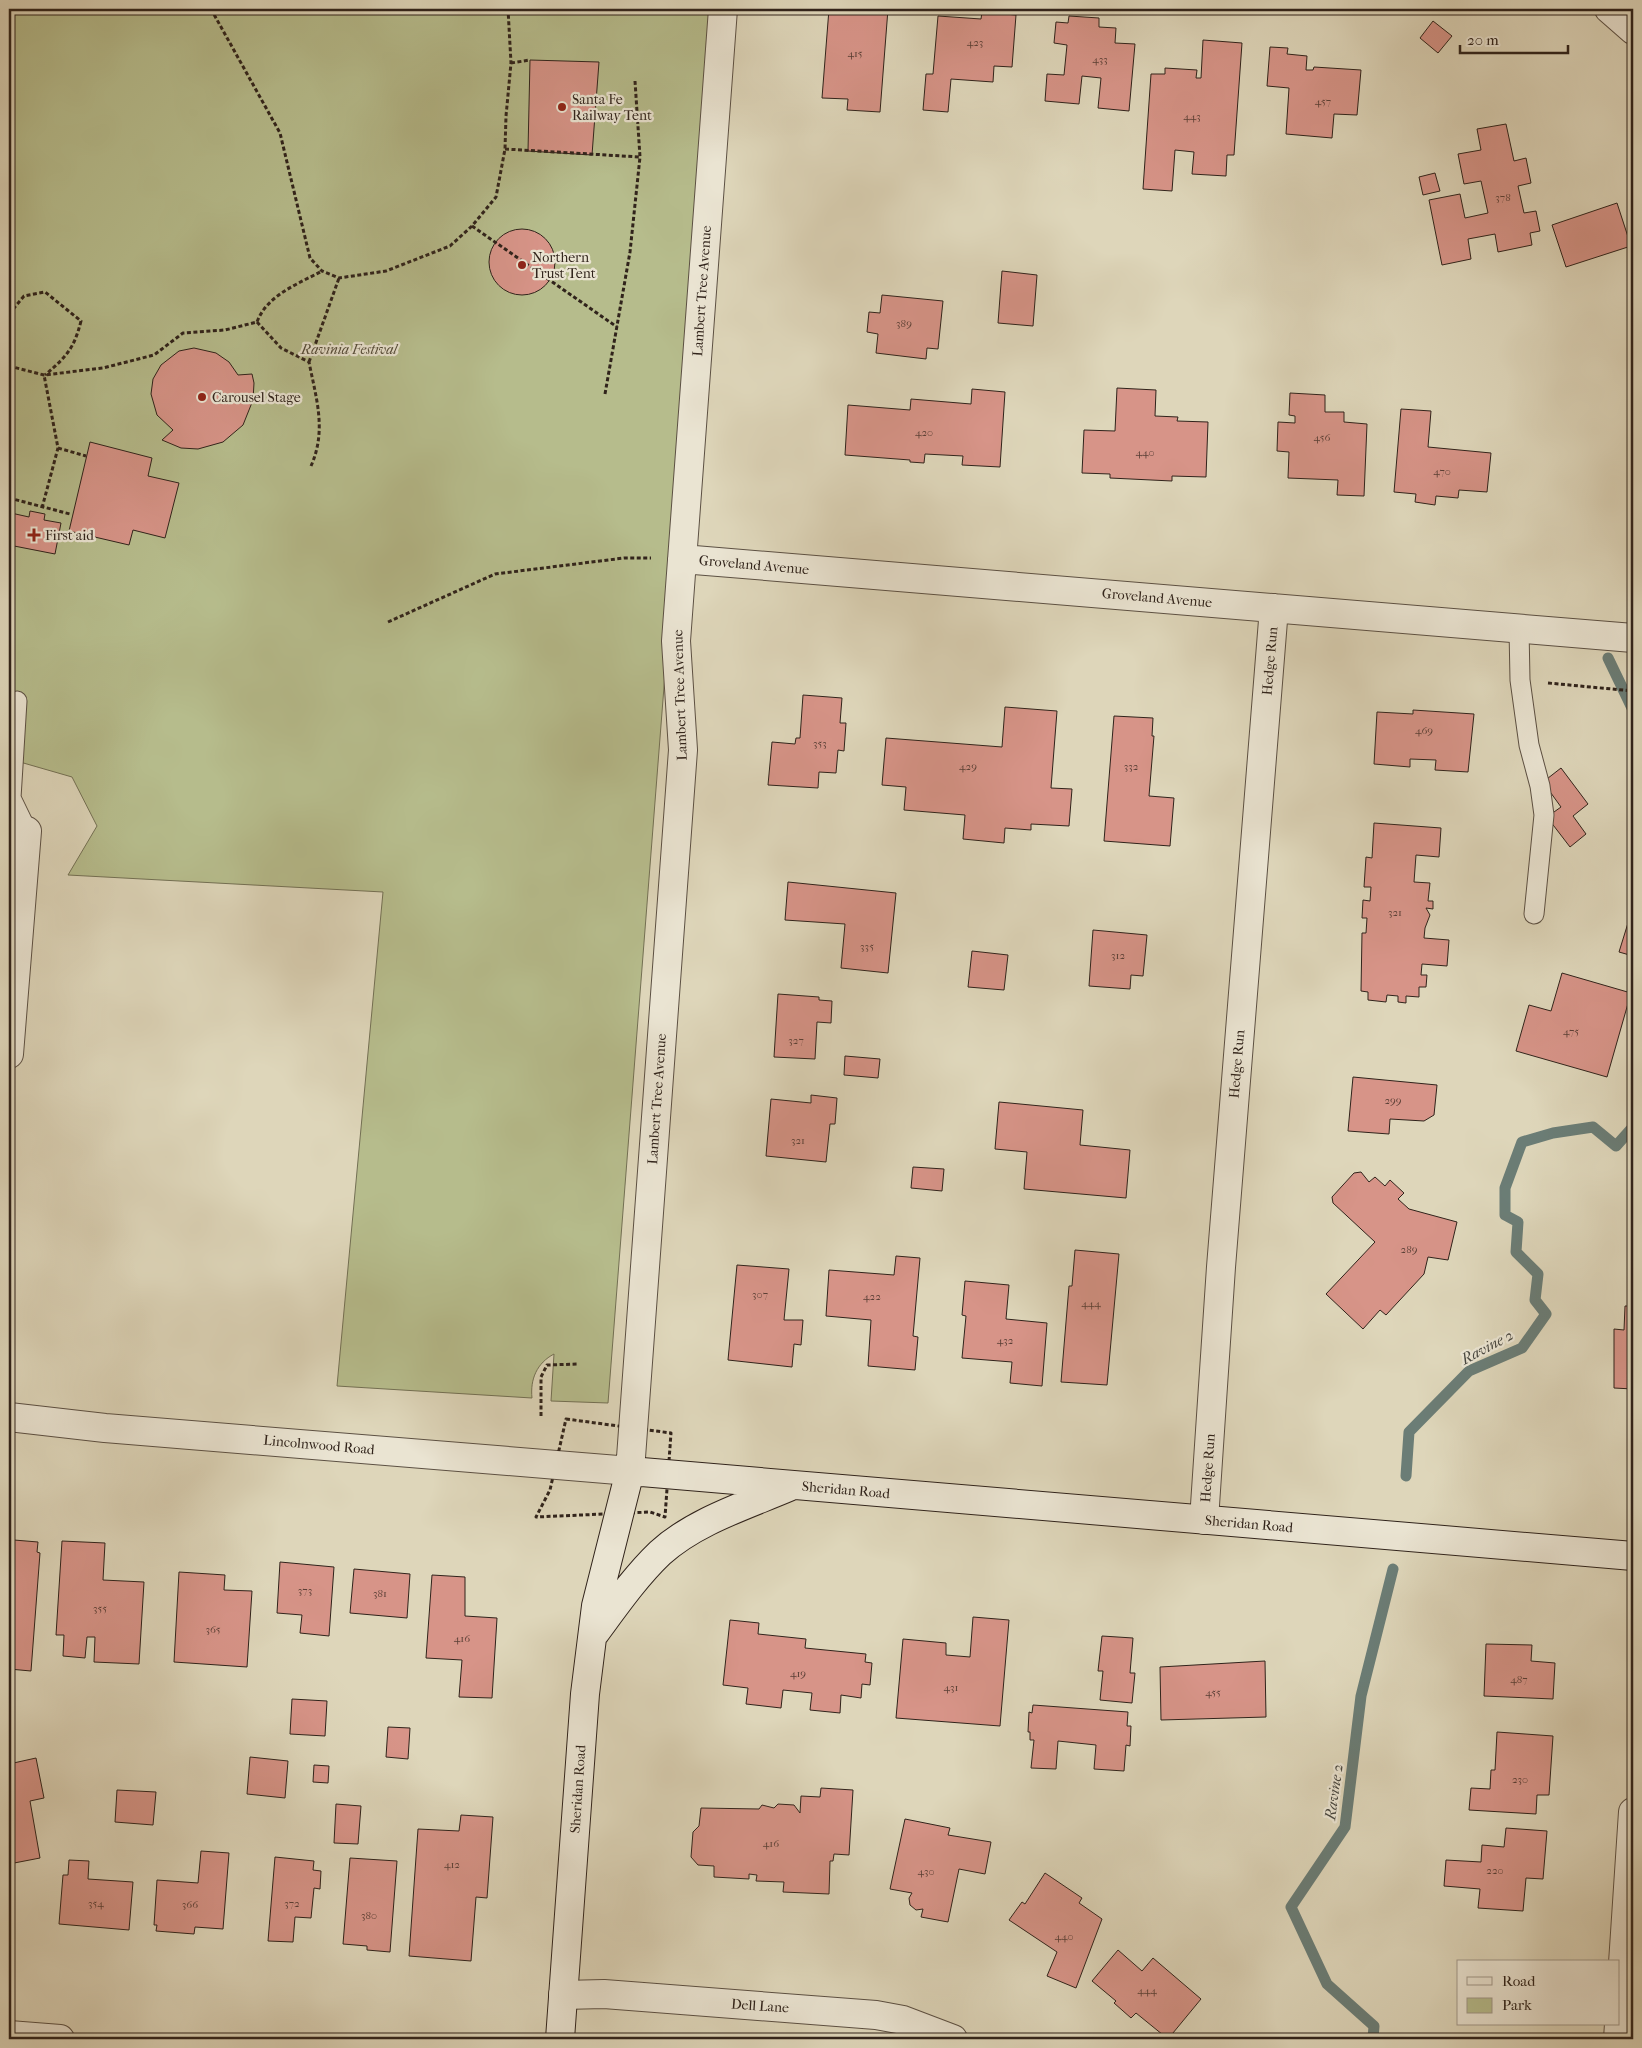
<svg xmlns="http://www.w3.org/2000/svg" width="1642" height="2048" font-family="'IM FELL French Canon',serif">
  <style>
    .green { fill: #b6bc8c; stroke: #737054 }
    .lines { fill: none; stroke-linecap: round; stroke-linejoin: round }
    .stream { stroke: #6b7d76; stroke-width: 11 }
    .building { fill: #d79488; stroke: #30231b }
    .lane-casing { stroke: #5c5043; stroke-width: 21 }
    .street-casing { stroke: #5c5043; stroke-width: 30 }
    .secondary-casing { stroke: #30231b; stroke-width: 30 }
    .path { stroke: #30231b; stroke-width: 3; stroke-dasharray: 4 2.5; stroke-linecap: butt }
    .lane { stroke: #eae4d2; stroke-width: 19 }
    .street { stroke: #eae4d2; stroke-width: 28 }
    .secondary { stroke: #eae4d2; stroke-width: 28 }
    .poi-dot { fill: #8f2418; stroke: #eae4d2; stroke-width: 2 }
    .labels { text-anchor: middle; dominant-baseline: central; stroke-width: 4.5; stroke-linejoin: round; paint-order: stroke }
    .number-label { font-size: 11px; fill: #5a3f36 }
    .poi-label { font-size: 14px; fill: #30231b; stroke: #eae4d2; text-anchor: start }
    .street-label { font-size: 14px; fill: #30231b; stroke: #eae4d2 }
    .park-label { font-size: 14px; font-style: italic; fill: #524937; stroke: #eae4d2 }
    .water-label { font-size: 15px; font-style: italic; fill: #494841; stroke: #eae4d2 }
  </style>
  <rect width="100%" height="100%" fill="#ded6ba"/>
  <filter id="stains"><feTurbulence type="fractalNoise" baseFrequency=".004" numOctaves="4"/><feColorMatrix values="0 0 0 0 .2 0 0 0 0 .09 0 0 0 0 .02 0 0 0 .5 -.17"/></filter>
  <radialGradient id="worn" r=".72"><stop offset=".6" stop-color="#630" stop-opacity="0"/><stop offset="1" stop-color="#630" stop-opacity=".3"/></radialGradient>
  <path class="green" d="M9,9H717L608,1403L551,1401L554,1354C537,1363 530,1379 532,1398L337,1386L383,892L68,875L97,826L72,777L13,760L9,763Z"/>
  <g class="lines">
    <path class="stream" d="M1608,658L1633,710
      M1406,1476L1409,1432L1469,1371L1522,1348L1546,1314L1535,1300L1538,1274L1516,1252L1518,1222L1505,1215V1188L1522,1142L1553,1133L1593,1127L1616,1146L1633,1127
      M1373,2039L1374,2026L1327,1984L1291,1907L1345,1827L1361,1696L1393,1569"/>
  </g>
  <path class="building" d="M829,9H888L880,112L847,110L848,99L822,98Z
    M982,12L1016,15L1012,67L994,66L993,82L951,79L948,112L923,110L926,74H933L938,16L981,19Z
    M1069,16L1099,18V27L1116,28L1115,43L1135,44L1129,111L1098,108L1101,78L1082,76L1079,104L1045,101L1047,74L1064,75L1067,45L1054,43L1056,22L1068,23Z
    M1433,21L1452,36L1438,53L1420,38Z
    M1203,40L1242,43L1234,155H1227L1226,176L1192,174L1194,152L1175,150L1172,191L1143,189L1151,74H1165V68L1197,70L1196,78H1201Z
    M1270,47L1288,48L1287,54L1307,56L1306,70H1313L1314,67L1361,70L1357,115L1334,114L1332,138L1286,134L1289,88L1267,86Z
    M530,60L599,62L592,155L528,151Z
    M1506,124L1514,161L1526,158L1531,183L1518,186L1524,213L1536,211L1540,231L1530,233L1532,245L1498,252L1495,234L1468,239L1471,259L1442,265L1429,200L1460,194L1465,218L1488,213L1481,181L1464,184L1458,154L1481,150L1477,129Z
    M1435,173L1440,191L1423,195L1419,177Z
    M1617,203L1631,246L1566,267L1552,225Z
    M489 262a33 33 0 1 1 66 0a33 33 0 1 1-66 0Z
    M1002,271L1037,275L1033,326L998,323Z
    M882,295L943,301L938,349L927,348L926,359L876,353L878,334L867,332L869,312L880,313Z
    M194,348L216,353L229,362L238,375L252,374L254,383L253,400L243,425L223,442L198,449L181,448L162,440L173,430L157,415L151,394L153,379L161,365L179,351Z
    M1117,388L1156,390L1155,416L1178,417L1177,421L1208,422L1206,477L1172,476V481L1110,478V474L1082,473L1084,430L1115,431Z
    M972,389L1005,392L1000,467L962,465L963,456L925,454L924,463L910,462V460L845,455L848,405L910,410L911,399L971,404Z
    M1290,393L1325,395V412H1344V422L1367,424L1364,496L1337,495L1338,480L1288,478L1289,452L1277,451L1278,422L1295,423V416L1289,415Z
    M1401,409L1431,411L1428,447L1491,453L1487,492L1459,490L1458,498L1436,496L1435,505L1415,502L1416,494L1394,492Z
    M90,442L152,458L148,476L179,483L165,538L133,530L129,545L69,531Z
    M30,511L45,514L44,520L61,523L55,554L9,545L11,513L29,517Z
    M803,695L842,698L840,723H846L844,751L838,750L836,773L819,772L818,788L768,785L772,742L795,744L796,738H800Z
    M1005,707L1057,711L1051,788L1072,789L1069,826L1031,824V830L1005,828L1004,843L963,839L965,815L904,810L906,787L882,785L886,738L1002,747Z
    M1413,710L1474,714L1468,772L1435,770L1436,760L1410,759V767L1374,764L1377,712L1413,714Z
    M1114,716L1153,718L1152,736H1154L1149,796L1174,798L1170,846L1104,841Z
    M1561,768L1588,804L1573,816L1586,834L1570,847L1547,817L1561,807L1543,782Z
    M1374,823L1441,828L1439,857L1416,855L1414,882L1430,883L1428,901H1433V909L1426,908L1430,915L1425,928L1424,938L1449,940L1447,966L1422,964L1421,975H1427L1426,987H1419V997L1406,996V1003L1398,1002V996L1387,995L1386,1002L1368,1000V992L1361,991L1362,933H1366L1367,918H1362L1363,900L1370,901L1371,887H1364L1366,857L1372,858Z
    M788,882L896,893L888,973L841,968L845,924L785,920Z
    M1628,923L1633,925V956L1619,952Z
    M1093,930L1147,935L1143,976L1131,975L1130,989L1089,986Z
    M972,951L1008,955L1004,990L968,987Z
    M1562,973L1631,993L1607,1077L1516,1051L1529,1005L1551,1011Z
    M778,994L819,997V1000L832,1001L831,1023L817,1022L815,1059L774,1057Z
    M845,1056L880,1059L878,1078L844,1075Z
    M1353,1077L1437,1085L1434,1115L1424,1121L1390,1119L1389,1134L1348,1131Z
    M811,1095L837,1098L835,1124H830L826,1162L766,1156L771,1099L811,1103Z
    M999,1102L1083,1110L1080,1145L1130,1150L1126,1198L1024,1189L1027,1152L995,1149Z
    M913,1167L944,1169L942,1191L911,1188Z
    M1361,1172L1369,1182L1375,1177L1385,1186L1390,1180L1404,1193L1398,1199L1409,1209L1457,1222L1448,1260L1428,1257L1424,1274L1386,1315L1380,1310L1363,1329L1326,1294L1375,1242L1333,1203L1332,1197L1354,1173Z
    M1075,1250L1119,1254L1107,1385L1061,1382L1069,1286H1072Z
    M896,1256L920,1258L913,1336L918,1337L915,1370L868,1366L871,1320L826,1316L829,1270L894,1275Z
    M737,1265L789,1269L784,1320H803L801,1345L794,1344L792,1367L728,1360Z
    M965,1281L1009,1285L1006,1319L1047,1323L1042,1386L1010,1383L1012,1362L962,1358L966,1316L962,1315Z
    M1625,1306H1633V1389L1614,1388V1329L1624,1330Z
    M14,1540L38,1542L37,1552L40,1553L31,1671L9,1669V1550L13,1551Z
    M62,1541L105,1543L103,1580L144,1582L139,1664L94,1662L95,1637H87L85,1658L63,1656L64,1635H56Z
    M280,1562L334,1567L329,1636L300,1633L302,1615L277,1613Z
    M354,1569L410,1574L407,1618L350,1613Z
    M179,1572L225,1575L224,1590L252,1591L247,1667L174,1662Z
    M432,1575L465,1577V1616L497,1618L492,1698L459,1697L462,1660L426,1658Z
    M973,1617L1009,1620L1000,1726L896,1718L903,1639L946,1643V1655L970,1657Z
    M730,1620L759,1623L758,1634L806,1639L805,1648L866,1654L865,1662L872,1663L870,1685L862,1684L861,1698L841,1695L840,1713L810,1710L812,1693L783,1690L781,1708L746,1704L748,1688L723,1685Z
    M1102,1636L1133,1638L1130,1673H1135L1132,1703L1100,1700L1103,1671H1098Z
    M1486,1644L1532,1645L1531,1661L1555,1663L1553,1699L1484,1696Z
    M1265,1661L1266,1717L1161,1720L1160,1667Z
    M292,1699L327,1701L325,1736L290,1734Z
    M1033,1705L1128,1712L1127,1726H1131L1130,1746L1126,1745L1124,1771L1094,1769L1096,1745L1058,1741L1056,1769L1031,1768L1034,1740H1030V1732H1028L1029,1712L1032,1713Z
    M388,1727L410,1728L408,1759L386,1757Z
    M1497,1732L1553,1736L1549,1795H1537L1536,1814L1469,1810L1471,1788L1490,1789L1491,1770H1495Z
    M250,1757L288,1761L285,1798L247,1794Z
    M36,1758L44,1798L30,1801L40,1858L9,1864V1764Z
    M314,1765L329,1766L328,1783L313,1782Z
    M821,1788L853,1790L849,1855L834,1854L833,1861H830L829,1894L783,1892L784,1882L756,1881L757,1875L749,1874V1879L714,1877V1866L698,1865L691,1857L693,1832L699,1826L701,1808L759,1809L762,1805L774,1808L778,1804L794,1805L800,1813L801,1796L820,1797Z
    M117,1790L156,1792L153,1825L115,1822Z
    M336,1804L361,1806L358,1844L334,1843Z
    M461,1815L493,1817L487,1898L476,1897L471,1961L409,1956L418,1829L459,1831Z
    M905,1819L950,1828L948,1835L991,1842L985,1874L959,1869L948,1922L921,1917L923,1909L916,1910L910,1905L909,1898L912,1893L890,1889Z
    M1506,1828L1547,1831L1543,1879L1526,1878L1523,1911L1478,1908L1480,1889L1444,1886L1446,1860L1481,1862L1482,1845L1504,1847Z
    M201,1851L229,1853L223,1929L195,1927L194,1934L156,1931L157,1925H154L157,1880L198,1883Z
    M275,1857L314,1861L313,1870L321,1871L320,1889L314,1888L311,1918L295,1917L293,1942L268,1941Z
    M350,1858L397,1861L390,1952L367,1950V1946L343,1944Z
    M69,1860L89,1861L88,1879L133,1882L129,1930L59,1924L63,1875H68Z
    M1045,1873L1082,1898L1079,1903L1102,1919L1076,1988L1047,1976L1057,1952L1009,1920L1022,1902L1025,1904Z
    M1118,1950L1142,1971L1153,1958L1201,1999L1168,2039L1136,2013L1131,2018L1114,2003L1116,2001L1092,1981Z"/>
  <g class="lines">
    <g class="lane-casing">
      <path id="lane" d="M1519,629L1520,680L1529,745L1540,786L1544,815L1534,914
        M17,701L11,798L27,831"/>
    </g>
    <g class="street-casing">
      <path id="street" d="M1609,9L1633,30
        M682,559L1633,638
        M9,1054L27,831
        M9,1417L105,1428L630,1471L683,750L676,641L723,9
        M1204,1520L1221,1267L1274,608
        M563,1995L604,1994L876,2015L903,2020L953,2039
        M9,2035L60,2039
        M1618,2039L1633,1812"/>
    </g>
    <g class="secondary-casing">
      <path id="secondary" d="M595,1633C615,1606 635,1577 660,1553C695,1521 747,1505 789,1487
        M560,2039L585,1694L596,1606L630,1471L1633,1556"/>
    </g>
    <path class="path" d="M211,9L280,133L310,258L322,271L339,278L386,271L450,246L472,226L496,197L505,149L506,116L511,63L508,9
      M511,63L530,60
      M505,149L640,157
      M472,226L617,327
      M9,314L24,296L45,292L81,321C74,349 66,357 45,375
      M257,322L281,348L309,362C316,398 327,430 311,466
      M309,362L339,278
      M9,366L44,375L103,368L154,355L183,333L225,330L257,322C267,295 298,284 322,271
      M605,394L630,252L640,157L635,81
      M58,448L86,456
      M9,498L70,514
      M42,508L58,448L44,375
      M388,622L495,574L624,558H651
      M1548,683L1633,691
      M541,1416V1377L547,1365L578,1364
      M566,1419L671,1433L665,1517L650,1512L536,1517L550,1490Z"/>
    <use href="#lane" class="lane"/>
    <use href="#street" class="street"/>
    <use href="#secondary" class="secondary"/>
  </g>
  <g class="poi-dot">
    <circle cx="562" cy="107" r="5"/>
    <circle cx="522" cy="265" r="5"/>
    <circle cx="202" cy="397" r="5"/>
    <path d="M31.5 527.5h5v5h5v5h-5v5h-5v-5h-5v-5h5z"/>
  </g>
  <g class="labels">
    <g class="number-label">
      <text x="975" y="42">423</text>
      <text x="855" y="53">415</text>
      <text x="1100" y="59">433</text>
      <text x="1323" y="101">457</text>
      <text x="1192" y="116">443</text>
      <text x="1503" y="197">378</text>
      <text x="904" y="323">389</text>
      <text x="924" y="432">420</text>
      <text x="1322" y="437">456</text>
      <text x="1145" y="452">440</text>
      <text x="1442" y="471">470</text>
      <text x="1424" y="730">469</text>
      <text x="820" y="743">353</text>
      <text x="968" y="766">429</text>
      <text x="1131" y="766">332</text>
      <text x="1395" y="912">321</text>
      <text x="867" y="946">335</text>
      <text x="1118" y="955">312</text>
      <text x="1571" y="1031">475</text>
      <text x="796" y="1040">327</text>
      <text x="1393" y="1100">299</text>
      <text x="798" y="1140">321</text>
      <text x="1409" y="1249">289</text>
      <text x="760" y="1294">307</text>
      <text x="872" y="1296">422</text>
      <text x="1091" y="1303">444</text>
      <text x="1005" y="1340">432</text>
      <text x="305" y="1590">373</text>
      <text x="380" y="1593">381</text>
      <text x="100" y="1608">355</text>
      <text x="213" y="1629">365</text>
      <text x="462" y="1638">416</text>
      <text x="798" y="1673">419</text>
      <text x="1519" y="1679">487</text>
      <text x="951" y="1687">431</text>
      <text x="1213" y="1692">455</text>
      <text x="1520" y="1779">230</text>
      <text x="771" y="1843">416</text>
      <text x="452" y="1864">412</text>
      <text x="1495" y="1870">220</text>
      <text x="926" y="1871">430</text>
      <text x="96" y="1903">354</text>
      <text x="292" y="1903">372</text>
      <text x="190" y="1904">366</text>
      <text x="369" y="1915">380</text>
      <text x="1064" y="1936">440</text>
      <text x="1147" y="1990">444</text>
    </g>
    <g class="poi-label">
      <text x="572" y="99">Santa Fe<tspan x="572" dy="16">Railway Tent</tspan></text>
      <text x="532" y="257">Northern<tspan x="532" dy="16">Trust Tent</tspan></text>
      <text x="212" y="397">Carousel Stage</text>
      <text x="45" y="535">First aid</text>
    </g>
    <g class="street-label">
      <text transform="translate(702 291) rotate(-86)">Lambert Tree Avenue</text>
      <text transform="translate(754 565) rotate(5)">Groveland Avenue</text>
      <text transform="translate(1157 598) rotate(5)">Groveland Avenue</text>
      <text transform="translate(1270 661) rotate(-85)">Hedge Run</text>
      <text transform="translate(680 695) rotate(-92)">Lambert Tree Avenue</text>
      <text transform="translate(1237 1064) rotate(-85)">Hedge Run</text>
      <text transform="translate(657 1099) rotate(-86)">Lambert Tree Avenue</text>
      <text transform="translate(319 1445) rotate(5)">Lincolnwood Road</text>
      <text transform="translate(1208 1468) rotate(-86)">Hedge Run</text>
      <text transform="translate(846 1490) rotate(5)">Sheridan Road</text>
      <text transform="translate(1249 1524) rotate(5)">Sheridan Road</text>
      <text transform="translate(578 1789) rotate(-86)">Sheridan Road</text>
      <text transform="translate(760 2006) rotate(4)">Dell Lane</text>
    </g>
    <g class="park-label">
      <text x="349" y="349">Ravinia Festival</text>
    </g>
    <g class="water-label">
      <text transform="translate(1487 1347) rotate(-28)">Ravine 2</text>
      <text transform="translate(1334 1792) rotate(-82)">Ravine 2</text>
    </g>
  </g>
  <rect width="1642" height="2048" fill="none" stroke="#ded6ba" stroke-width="30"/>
  <rect x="10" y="10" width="1622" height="2028" fill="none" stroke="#30231b" stroke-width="2.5"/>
  <rect x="15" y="15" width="1612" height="2018" fill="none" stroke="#30231b"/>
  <rect x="1457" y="1960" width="162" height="65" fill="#eae4d2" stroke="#a09789"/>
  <rect x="1467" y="1977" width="25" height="8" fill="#eae4d2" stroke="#a09789"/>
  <text x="1502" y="1986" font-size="15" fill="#30231b">Road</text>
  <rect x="1467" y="1998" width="25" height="15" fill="#b6bc8c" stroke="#a09789"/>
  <text x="1502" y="2010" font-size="15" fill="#30231b">Park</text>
  <path d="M1460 45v8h108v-8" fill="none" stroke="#30231b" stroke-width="2.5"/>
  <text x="1467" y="45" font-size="15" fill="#30231b" stroke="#eae4d2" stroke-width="4" paint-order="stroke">20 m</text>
  <rect width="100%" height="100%" filter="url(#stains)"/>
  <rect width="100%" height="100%" fill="url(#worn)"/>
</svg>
